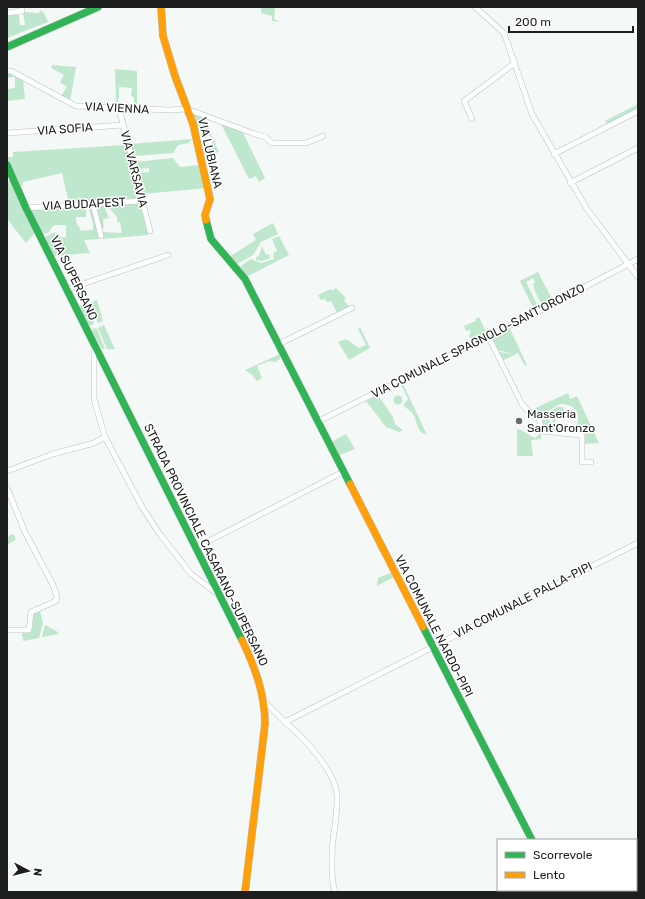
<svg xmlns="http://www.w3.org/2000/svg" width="645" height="899" font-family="Rubik,sans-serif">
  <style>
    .green { fill: #bfe7cd }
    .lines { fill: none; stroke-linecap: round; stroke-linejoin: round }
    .street-casing { stroke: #bec0bf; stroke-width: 6 }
    .fast-casing { stroke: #bec0bf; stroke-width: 8 }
    .slow-casing { stroke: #bec0bf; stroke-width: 8 }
    .street { stroke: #fdfefe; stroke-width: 5 }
    .fast { stroke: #30b455; stroke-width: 7 }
    .slow { stroke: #ff9f0a; stroke-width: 7 }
    .poi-dot { fill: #686b6a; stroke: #fff; stroke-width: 1.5 }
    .labels { text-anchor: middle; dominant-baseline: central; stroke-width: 3; stroke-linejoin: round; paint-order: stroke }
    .street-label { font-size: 12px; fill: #1d1f1e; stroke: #fff }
    .poi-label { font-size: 12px; fill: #1d1f1e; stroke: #fff; text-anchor: start }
  </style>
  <rect width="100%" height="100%" fill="#f4f8f6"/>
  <path class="green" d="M261,7H275L274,19L280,22L272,21V16L261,13Z
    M40,10L44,13L48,22L7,38V15H19L20,25H25L23,12L39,13Z
    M52,65L76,67L70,101L61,96L67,87L60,82L64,75L51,68Z
    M115,69L137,71V107L134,105V98L131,95L132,88L119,87V98L116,106Z
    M7,72L23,79L25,99L7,101V89L15,88V77L7,78Z
    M638,104V109L608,125L605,121Z
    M191,111L203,117L219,152L203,156L201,149L213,145L208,130L198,133Z
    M221,124L242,131L265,178L259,182L256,176L249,179Z
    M192,139L189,143L178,145L173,153L135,156L130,144Z
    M126,145L139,198L69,203L62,173L23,182V186L18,185L7,157H13V152Z
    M173,158L180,167L200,165L207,188L142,194L137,173L149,172V168L136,169L135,162Z
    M8,181H10L36,232L26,243L7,219Z
    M140,203L148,235L103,239L102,232L122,233L120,222H117V217L107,206Z
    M86,206V217H76V222L81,231L93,230C94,220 89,215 89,206H92L99,239L84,240L90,253L54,256L45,237L55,232V238L66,237V225H54L48,233L43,234L31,209Z
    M104,206L109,218L103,219L104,228L101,229L96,207Z
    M273,223L278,234L261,242L253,255L237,264L229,257L256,240L253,234Z
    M279,236L289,255L246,277L239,269L242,265L251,259L261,263L274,259L273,253L277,251L272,239Z
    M262,246L266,255L269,254L270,258L262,261L256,260V258L260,254Z
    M538,272L553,301L543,306L536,294L533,284L535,282L533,278L526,282L539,308L534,310L520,281Z
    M336,288L346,298L344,300L349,307L337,313L331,301L327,302L325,299L321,300L318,295L331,289L332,291Z
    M97,300L103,321L98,323L89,303Z
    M87,303L94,322L93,325H88L79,306Z
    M479,317L487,334L472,341L469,336L471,330L466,331L464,326L476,321L475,319Z
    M104,325L115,349H107L98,328Z
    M360,327L370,348L349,360L338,342L346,339L359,348L366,345L358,329Z
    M509,327L527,365L525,366L518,353L502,361L498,352L515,354L496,350L490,337Z
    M93,328L97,329L105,349H102L92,331Z
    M280,354V359L275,362L269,361L257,366L262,378L257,381L252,375L245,370Z
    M403,384L427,435H428C416,433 418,422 413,414C411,411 406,408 403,405L408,399L401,385Z
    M568,393L570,399L577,396L599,443L583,444L585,434L545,431L541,421L547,418L557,428L574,429C583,416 577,404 560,404L539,416L529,411Z
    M378,395L393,417L395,424L403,430L399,432L386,427L366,401Z
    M393.5 400a4.5 4.5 0 1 1 9 0a4.5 4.5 0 1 1-9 0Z
    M557,407H563L565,412L556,414L555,424H567V426L555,425L551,418L546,415Z
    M517,429C523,430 528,435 535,438L541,433V439L531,440L533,456H517Z
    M346,434L355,449L337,456L331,442Z
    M12,534L15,536V540L7,545L8,537Z
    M392,572L394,577L377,586L378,578Z
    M40,611L43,623L39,638L23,641L22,633L32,631L33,614Z
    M45,625L58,632V634L42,637Z"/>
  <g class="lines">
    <g class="street-casing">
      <path id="street" d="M475,7L504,33L532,114L587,209L638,277
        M7,13L22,11L21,7
        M7,71H11L76,106L169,110L187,109L252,133L265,137L272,143H306L323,136
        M119,108L150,231
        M472,119L464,101L515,63
        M7,133L123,125
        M554,154L638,111
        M570,183L638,148
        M93,204L101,236
        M26,208L142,201
        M68,289L168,255
        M488,336L522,404L531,414L539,419L542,431L580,435L582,436V462H591
        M277,345L352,308
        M317,422L539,311L638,259
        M105,437L142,507L159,533L191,574L219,595
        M7,471L53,454L94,443L105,437L94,399V346
        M7,488L25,532L53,585L57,597L56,601L31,612L29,630H7
        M197,547L343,472
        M264,701L285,722L638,543
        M285,722C303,737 335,770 337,795C338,816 332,836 332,856C332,869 331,880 335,892
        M558,890L559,892"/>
    </g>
    <g class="fast-casing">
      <path id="fast" d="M7,47L98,7
        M7,165L26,208L242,640
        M206,220L211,239L245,279L350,484
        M423,627L532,840"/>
    </g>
    <g class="slow-casing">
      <path id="slow" d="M161,7L163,36L175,76L193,124L210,199L205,215L206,220
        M350,484L423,627
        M242,640C255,667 265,694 265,724L245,892"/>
    </g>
    <use href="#street" class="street"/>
    <use href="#fast" class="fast"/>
    <use href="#slow" class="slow"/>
  </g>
  <circle class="poi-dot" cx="519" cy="421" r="4"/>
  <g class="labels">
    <g class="street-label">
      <text transform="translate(117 108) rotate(3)">VIA VIENNA</text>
      <text transform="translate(65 129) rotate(-4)">VIA SOFIA</text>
      <text transform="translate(210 153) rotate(77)">VIA LUBIANA</text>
      <text transform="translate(134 169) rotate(76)">VIA VARSAVIA</text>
      <text transform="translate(84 204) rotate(-3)">VIA BUDAPEST</text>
      <text transform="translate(74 278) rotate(64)">VIA SUPERSANO</text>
      <text transform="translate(478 341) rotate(-27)">VIA COMUNALE SPAGNOLO-SANT'ORONZO</text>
      <text transform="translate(206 545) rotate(64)">STRADA PROVINCIALE CASARANO-SUPERSANO</text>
      <text transform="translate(523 600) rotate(-27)">VIA COMUNALE PALLA-PIPI</text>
      <text transform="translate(434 626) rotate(63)">VIA COMUNALE NARDO-PIPI</text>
    </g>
    <g class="poi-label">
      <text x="527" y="414">Masseria<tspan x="527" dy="14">Sant'Oronzo</tspan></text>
    </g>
  </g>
  <rect width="645" height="899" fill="none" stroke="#1d1f1e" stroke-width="16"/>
  <rect x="497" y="839" width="140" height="52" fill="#ffffff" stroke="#a5a5a5"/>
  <rect x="505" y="852" width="20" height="6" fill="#30b455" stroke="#a5a5a5"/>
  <text x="533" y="859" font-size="12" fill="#1d1f1e">Scorrevole</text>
  <rect x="505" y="872" width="20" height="6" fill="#ff9f0a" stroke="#a5a5a5"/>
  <text x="533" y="879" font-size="12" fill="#1d1f1e">Lento</text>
  <g transform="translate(28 871) rotate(97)" stroke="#ffffff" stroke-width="3" paint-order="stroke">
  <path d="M0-3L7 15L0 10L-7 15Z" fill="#1d1f1e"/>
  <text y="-6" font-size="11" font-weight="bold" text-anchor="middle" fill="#1d1f1e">N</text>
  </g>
  <path d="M509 26v6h124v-6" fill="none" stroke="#1d1f1e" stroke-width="2"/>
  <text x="515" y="26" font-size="12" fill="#1d1f1e" stroke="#ffffff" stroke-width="3" paint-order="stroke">200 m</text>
</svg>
